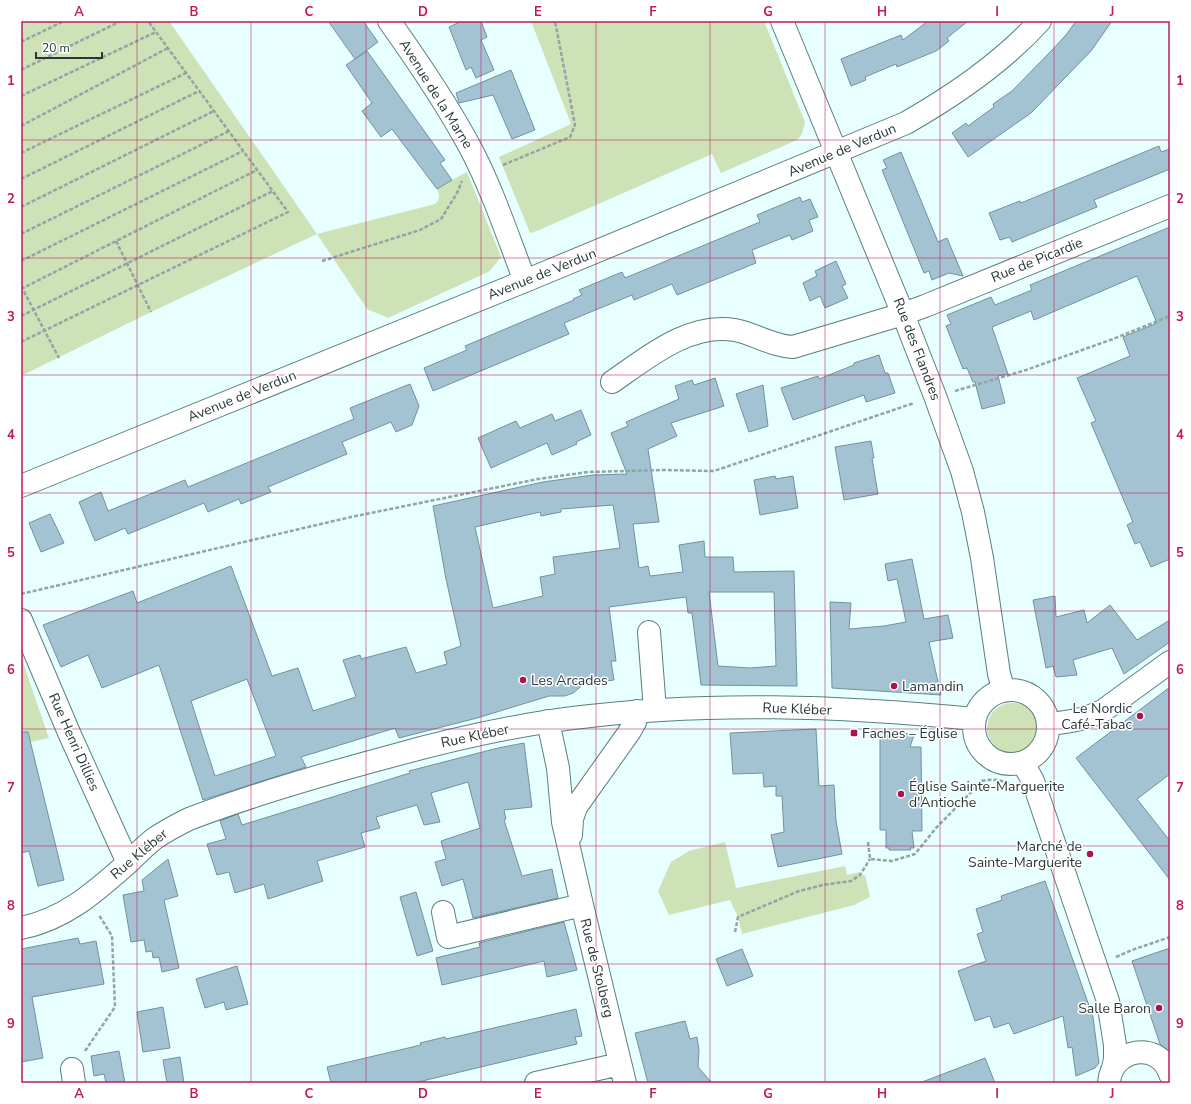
<svg xmlns="http://www.w3.org/2000/svg" width="1191" height="1104" font-family="'Nunito Sans',sans-serif">
  <style>
    .green { fill: #cee2b7 }
    .building { fill: #a3c3d3; stroke: #7291a0; fill-rule: evenodd }
    .lines { fill: none; stroke-linecap: round; stroke-linejoin: round }
    .minor-casing { stroke: #5a7f7f; stroke-width: 24 }
    .path { stroke: #91a5a4; stroke-width: 2.5; stroke-dasharray: 4 2; stroke-linecap: butt }
    .minor { stroke: #fff; stroke-width: 22 }
    .grid { fill: none; stroke: #c2185b; stroke-width: 1; stroke-opacity: 0.55 }
    .poi-dot { fill: #a7154f; stroke: #fff; stroke-width: 1.5 }
    .labels { text-anchor: middle; dominant-baseline: central; stroke-width: 3; stroke-linejoin: round; paint-order: stroke }
    .street-label { font-size: 14px; fill: #283737; stroke: #fff }
    .poi-label { font-size: 14px; fill: #283737; stroke: #fff; text-anchor: start }
    .neatline { fill: none; stroke: #c2185b; stroke-width: 1.5 }
    .grid-label { font-size: 13px; text-anchor: middle; font-weight: bold; fill: #c2185b }
  </style>
  <rect width="100%" height="100%" fill="#e7fffe"/>
  <path class="green" d="M21,21H169L317,234L435,204C440,199 440,196 437,189L452,180L467,172L501,257L490,271L388,318L367,309L317,234L151,312L21,376Z
    M531,21H764L805,122L802,134L797,140L721,173L712,154L537,231L530,233L499,157L571,124Z
    M21,657L49,738L21,744Z
    M987 728a25 25 0 1 1 50 0a25 25 0 1 1-50 0Z
    M725,842L736,888L845,866L847,875L860,872V875H865L870,897L854,905L742,934L738,917L730,900L669,915L658,891L671,862L689,851Z"/>
  <path class="building" d="M328,21H363L378,42L355,59Z
    M462,21H481L487,37L481,40L494,70L476,78L471,67L466,70L449,27Z
    M928,21H968L947,38L949,41L936,51L897,67L896,64L865,77L866,80L851,86L841,59L901,35L903,40Z
    M1076,21H1112L1091,51L1031,113L968,157L952,133L966,123L968,126L994,107L993,104L1012,91L1051,51L1066,35Z
    M367,51L445,160L440,163L452,180L437,189L392,129L381,137L362,111L372,103L346,65Z
    M511,70L535,130L512,139L493,95L459,103L456,93Z
    M1159,146L1161,152L1170,149V169L1094,200L1097,207L1012,242L1010,237L1000,240L989,213L1020,201L1021,203Z
    M901,152L938,242L947,238L963,276L949,273L932,280L929,271L924,273L882,170L887,168L883,160Z
    M800,197L802,202L810,199L818,217L809,220L813,231L792,240L790,235L752,250L756,263L677,295L672,284L634,300L632,295L564,323L569,334L433,391L424,368L467,350L465,346L574,300L573,299L582,295L579,290L622,272L625,278L760,222L757,215Z
    M1170,227V559L1151,567L1140,542L1135,544L1127,525L1133,522L1091,423L1096,421L1077,378L1130,356L1123,337L1157,323L1137,276L1034,320L1031,311L992,327L1008,374L998,376L1005,403L982,409L975,382H973L967,368L963,369L946,326L951,324L947,315L991,297L995,305L1032,290L1030,285Z
    M836,261L846,284L842,286L848,298L825,308L820,296L810,301L803,283L817,276L815,271Z
    M879,355L885,373H888L895,393L866,402L864,395L793,420L781,388L818,376L819,379L854,365V363Z
    M715,378L724,406L671,423L677,436L648,449L659,522L633,524L639,568L648,566L650,576L683,572L679,545L704,541L705,557H733L734,572L794,571L797,686L701,685L692,613H688L686,597L609,607L616,661H611L614,680L584,684L573,693L565,696H549L477,718L399,738L395,728L301,757L306,767L203,800L159,665L102,688L88,655L61,667L43,625L133,591L137,603L231,566L272,676L298,668L313,711L356,697L343,660L360,655L361,659L406,647L416,673L447,664L444,652L461,646L446,579L433,506L543,482L593,475L627,474L611,433L628,426L626,422L679,399L675,386L692,380L694,385ZM613,505L620,548L553,557L555,574L540,577L543,596L493,608L475,527L540,512L541,516L561,512V509ZM709,592H774L776,666L750,668L718,666ZM247,679L276,756L215,776L191,701Z
    M410,384L419,406L412,425L396,432L391,422L342,442L347,454L268,487L271,492L241,504L239,499L208,512L204,503L128,534L125,528L95,541L79,502L101,492L108,511L185,480L188,487L354,419L350,408Z
    M763,385L768,426L749,432L736,394Z
    M581,410L591,435L576,442L577,444L552,455L547,443L491,468L478,438L516,421L520,428L552,414L555,421Z
    M871,441L874,458H872L878,494L844,500L835,447Z
    M775,476L776,479L793,476L798,508L760,515L754,480Z
    M50,514L64,543L41,552L29,523Z
    M912,559L924,619L948,615L953,638L929,642L941,695L832,688L830,602L851,603L849,629L884,626L906,622L897,579L888,581L885,564Z
    M1055,596L1056,617L1084,610L1087,623L1110,605L1137,640L1170,620V642L1124,674L1112,648L1073,660L1077,675L1056,677L1053,666L1046,668L1033,600Z
    M1170,687V774L1137,799L1170,841V880L1076,758Z
    M816,729L819,786L834,785L836,821L842,854L778,867L771,835L784,832L782,796H776V786L764,787L763,773L733,774L730,733Z
    M21,732H28L64,880L38,886L29,851L21,853Z
    M900,732L914,735L910,747H921L922,831H912L914,848H910L911,850H889V848H886V830H880V736H891L893,734L898,735Z
    M524,743L532,807L504,810L506,819L504,820L522,876L552,869L558,898L473,918L463,879L442,886L435,862L446,859L441,841L480,828L468,782L431,793L440,822L424,825L417,805L376,817L380,828L361,833L365,847L317,861L323,881L268,899L264,884L235,893L229,872L217,875L207,844L226,839L220,821L238,814L242,825L410,773L409,771L498,748Z
    M168,859L178,896L164,900L179,968L162,972L159,957L153,958L152,951L146,952L144,940L131,942L123,895L144,891L142,880Z
    M1045,881L1093,1017L1099,1063L1095,1068L1076,1076L1072,1047L1068,1048L1063,1016L1014,1034L1009,1023L994,1028L990,1016L975,1021L958,971L986,961L977,934L983,932L976,909L1002,900L1001,896Z
    M416,892L433,951L417,956L400,897Z
    M564,922L577,970L547,977L544,961L442,985L436,958L480,947L479,943Z
    M78,938L80,944L96,941L104,984L32,997L43,1058L21,1062V949Z
    M1170,948V1052L1160,1044L1132,961Z
    M742,949L753,976L727,986L716,959Z
    M237,966L248,1004L226,1010L224,1002L205,1008L196,979Z
    M163,1007L170,1048L143,1052L137,1012Z
    M576,1009L582,1036L575,1037L577,1044L414,1083H331L327,1067L421,1045L420,1043L445,1037L446,1039Z
    M685,1021L690,1039L697,1037L699,1050L698,1067L712,1083H648L635,1033Z
    M119,1051L125,1083H106L104,1074L94,1076L91,1056Z
    M180,1057L184,1083H167L163,1060Z
    M985,1058L995,1083H923L922,1082Z"/>
  <g class="lines">
    <g class="minor-casing">
      <path id="minor" d="M389,21C419,63 447,104 471,149C493,191 508,237 525,281
        M782,21L903,314L935,396L962,471L973,512L982,558L999,674L1004,691
        M612,382C647,358 689,322 735,330C755,334 772,346 793,347L903,314L925,306L1170,206
        M21,486L525,281L906,123C955,95 1002,63 1040,21
        M21,620L70,735L128,863
        M649,632L655,710
        M974 727a37 37 0 1 1 74 0a37 37 0 1 1-74 0Z
        M548,721L558,768L563,822L582,905L625,1083
        M1048,724C1068,722 1085,720 1104,710L1170,662
        M1023,763L1033,781L1108,1001L1115,1045V1059L1113,1068
        M571,835L572,819L576,807L630,731L635,722L637,711
        M443,912L448,937L582,905
        M21,928C66,919 96,891 129,862C137,854 145,846 154,839C165,831 177,825 189,819C254,794 321,775 388,757C449,740 510,726 573,718C706,701 841,706 974,719
        M72,1069L74,1083
        M536,1083L620,1064
        M1109,1083C1111,1048 1159,1040 1170,1074"/>
    </g>
    <path class="path" d="M21,42L64,21
      M21,70L121,21
      M21,96L156,32
      M21,126L168,48
      M21,153L186,73
      M503,165L570,137L575,125L555,21
      M21,179L199,91
      M21,207L214,111
      M21,234L229,131
      M116,241L151,312
      M21,261L243,151
      M322,261L420,230L441,219L457,193L462,181
      M21,286L59,358
      M21,289L257,170
      M21,316L273,191
      M21,342L288,212L148,21
      M955,391L1026,370L1113,339L1170,316
      M21,594L351,517L538,479L588,472L664,470L714,471L914,403
      M868,842L870,859L892,861L915,854L936,828L982,781C991,779 1000,779 1009,784
      M735,932L738,917L799,891L823,885L851,881L860,875L870,859
      M1116,957L1132,950L1170,937
      M85,1051L115,1007L112,936L99,915"/>
    <use href="#minor" class="minor"/>
  </g>
  <path class="grid" d="M137,21V1083M251,21V1083M366,21V1083M481,21V1083M596,21V1083M710,21V1083M825,21V1083M940,21V1083M1054,21V1083M21,140H1170M21,258H1170M21,375H1170M21,493H1170M21,611H1170M21,729H1170M21,846H1170M21,964H1170"/>
  <g class="poi-dot">
    <circle cx="523" cy="680" r="4"/>
    <circle cx="894" cy="686" r="4"/>
    <circle cx="1140" cy="716" r="4"/>
    <rect x="850" y="729" width="8" height="8" rx="2"/>
    <circle cx="901" cy="794" r="4"/>
    <circle cx="1090" cy="854" r="4"/>
    <circle cx="1159" cy="1008" r="4"/>
  </g>
  <g class="labels">
    <g class="street-label">
      <text transform="translate(436 94) rotate(58)">Avenue de la Marne</text>
      <text transform="translate(842 150) rotate(-23)">Avenue de Verdun</text>
      <text transform="translate(1037 260) rotate(-22)">Rue de Picardie</text>
      <text transform="translate(542 274) rotate(-22)">Avenue de Verdun</text>
      <text transform="translate(917 349) rotate(69)">Rue des Flandres</text>
      <text transform="translate(242 396) rotate(-22)">Avenue de Verdun</text>
      <text transform="translate(797 709) rotate(2)">Rue Kléber</text>
      <text transform="translate(475 736) rotate(-12)">Rue Kléber</text>
      <text transform="translate(74 742) rotate(66)">Rue Henri Dillies</text>
      <text transform="translate(139 854) rotate(-40)">Rue Kléber</text>
      <text transform="translate(597 968) rotate(76)">Rue de Stolberg</text>
    </g>
    <g class="poi-label">
      <text x="531" y="680">Les Arcades</text>
      <text x="902" y="686">Lamandin</text>
      <text x="1132" y="708" text-anchor="end">Le Nordic<tspan x="1132" dy="16">Café-Tabac</tspan></text>
      <text x="862" y="733">Faches – Église</text>
      <text x="909" y="786">Église Sainte-Marguerite<tspan x="909" dy="16">d'Antioche</tspan></text>
      <text x="1082" y="846" text-anchor="end">Marché de<tspan x="1082" dy="16">Sainte-Marguerite</tspan></text>
      <text x="1151" y="1008" text-anchor="end">Salle Baron</text>
    </g>
  </g>
  <rect width="1191" height="1104" fill="none" stroke="#ffffff" stroke-width="44"/>
  <path d="M36 52v6h66v-6" fill="none" stroke="#283737" stroke-width="2"/>
  <text x="42" y="52" font-size="12" fill="#283737" stroke="#ffffff" stroke-width="3" paint-order="stroke">20 m</text>
  <rect x="22" y="22" width="1147" height="1060" class="neatline"/>
  <g class="grid-label">
    <text x="79" y="16">A</text>
    <text x="194" y="16">B</text>
    <text x="309" y="16">C</text>
    <text x="423" y="16">D</text>
    <text x="538" y="16">E</text>
    <text x="653" y="16">F</text>
    <text x="768" y="16">G</text>
    <text x="882" y="16">H</text>
    <text x="997" y="16">I</text>
    <text x="1112" y="16">J</text>
    <text x="11" y="85">1</text>
    <text x="1180" y="85">1</text>
    <text x="11" y="203">2</text>
    <text x="1180" y="203">2</text>
    <text x="11" y="321">3</text>
    <text x="1180" y="321">3</text>
    <text x="11" y="439">4</text>
    <text x="1180" y="439">4</text>
    <text x="11" y="557">5</text>
    <text x="1180" y="557">5</text>
    <text x="11" y="674">6</text>
    <text x="1180" y="674">6</text>
    <text x="11" y="792">7</text>
    <text x="1180" y="792">7</text>
    <text x="11" y="910">8</text>
    <text x="1180" y="910">8</text>
    <text x="11" y="1028">9</text>
    <text x="1180" y="1028">9</text>
    <text x="79" y="1098">A</text>
    <text x="194" y="1098">B</text>
    <text x="309" y="1098">C</text>
    <text x="423" y="1098">D</text>
    <text x="538" y="1098">E</text>
    <text x="653" y="1098">F</text>
    <text x="768" y="1098">G</text>
    <text x="882" y="1098">H</text>
    <text x="997" y="1098">I</text>
    <text x="1112" y="1098">J</text>
  </g>
</svg>
